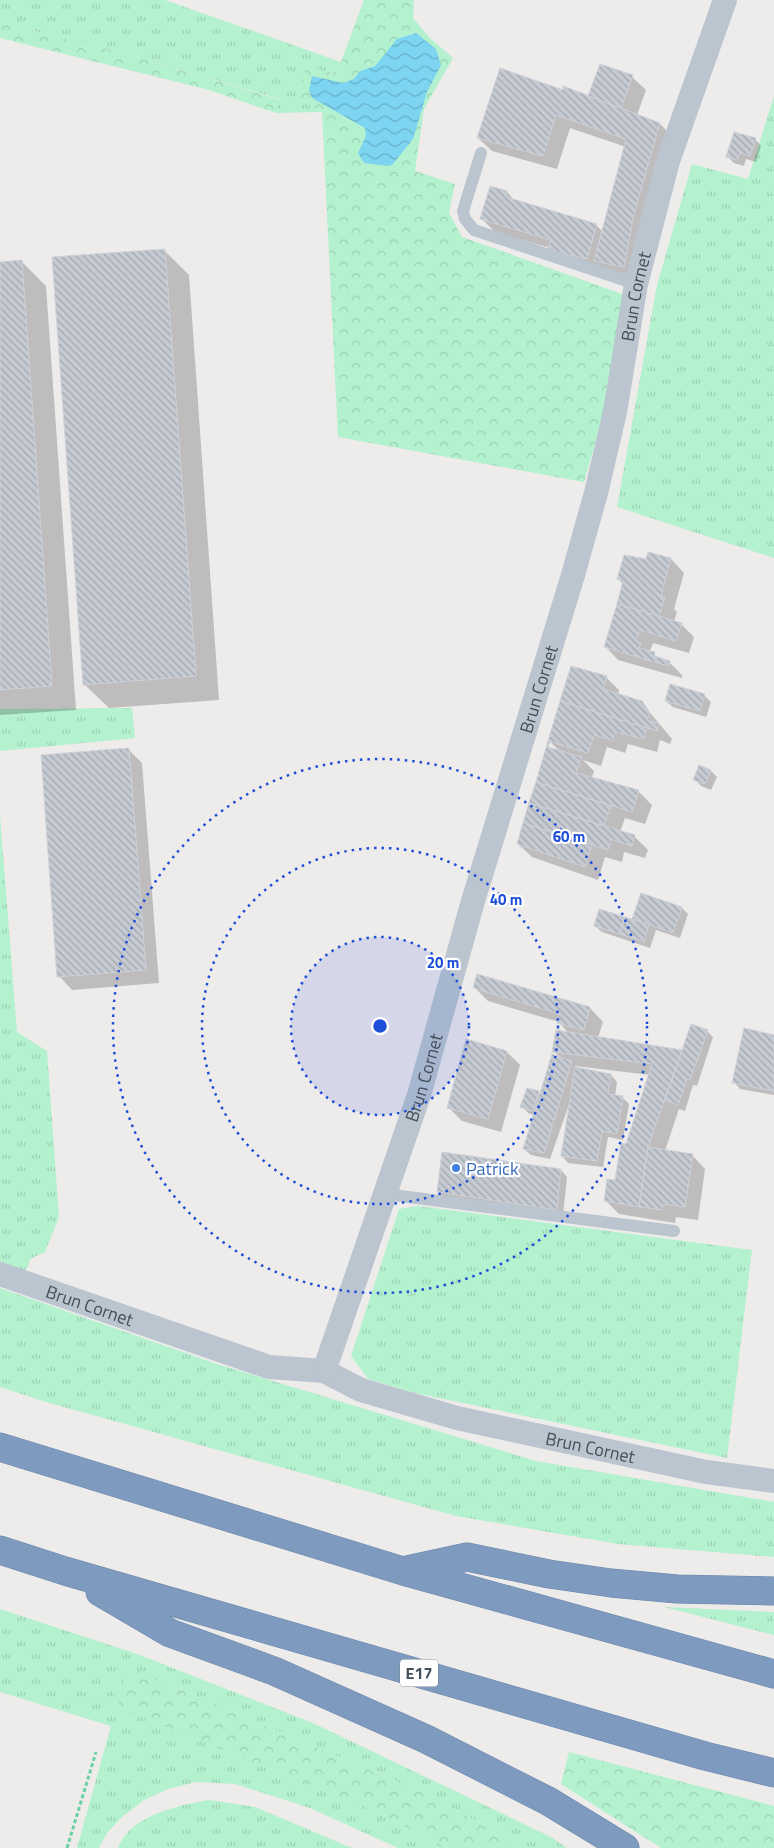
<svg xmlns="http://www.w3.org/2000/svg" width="774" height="1848" font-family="'Titillium Web',sans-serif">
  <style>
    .grass { fill: url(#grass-tufts) }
    .forest { fill: url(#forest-crowns) }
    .water { fill: url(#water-waves) }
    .shadow { fill: #0003 }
    .building { fill: url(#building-back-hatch); stroke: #ced1d8 }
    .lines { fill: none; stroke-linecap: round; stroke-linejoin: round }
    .highway-casing { stroke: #6986ab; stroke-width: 29 }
    .path { stroke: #6ad1a2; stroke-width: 3; stroke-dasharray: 4 2.5; stroke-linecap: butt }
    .lane { stroke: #bac5cf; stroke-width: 12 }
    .street { stroke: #bac5cf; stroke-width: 24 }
    .highway { stroke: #7e9bbf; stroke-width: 28 }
    .ring { fill: none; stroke: #1d4ed8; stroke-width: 2.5; stroke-dasharray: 2.5 5 }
    .shop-dot { fill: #3f7fe0; stroke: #fff; stroke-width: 2 }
    .labels { text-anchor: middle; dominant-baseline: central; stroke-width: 4.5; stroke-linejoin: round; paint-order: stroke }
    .shield { fill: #fff; stroke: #7b838c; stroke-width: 1 }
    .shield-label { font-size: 16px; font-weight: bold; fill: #424e5a }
    .street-label { font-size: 18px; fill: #424e5a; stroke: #fff }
    .shop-label { font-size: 18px; fill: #366cbe; stroke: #fff; text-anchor: start }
    .centre { fill: #1d4ed8; stroke: #fff; stroke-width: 2.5 }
    .ring-label { font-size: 15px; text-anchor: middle; font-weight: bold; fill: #1d4ed8; stroke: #fff; stroke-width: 4.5; stroke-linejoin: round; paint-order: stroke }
  </style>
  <defs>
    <pattern id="grass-tufts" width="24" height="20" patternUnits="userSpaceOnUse" patternTransform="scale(1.25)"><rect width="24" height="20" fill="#b4f1ce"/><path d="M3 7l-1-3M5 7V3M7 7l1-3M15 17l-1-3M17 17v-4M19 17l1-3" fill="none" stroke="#9cd0b3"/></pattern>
    <pattern id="forest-crowns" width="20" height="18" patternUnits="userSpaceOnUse" patternTransform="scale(1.25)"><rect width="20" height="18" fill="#b4f1ce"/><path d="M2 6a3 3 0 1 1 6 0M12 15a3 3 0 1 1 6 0" fill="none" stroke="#9cd0b3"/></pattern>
    <pattern id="water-waves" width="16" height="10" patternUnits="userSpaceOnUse" patternTransform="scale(1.25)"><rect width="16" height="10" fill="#7dd5f2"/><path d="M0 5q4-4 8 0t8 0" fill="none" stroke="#68afc7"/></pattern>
    <pattern id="building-back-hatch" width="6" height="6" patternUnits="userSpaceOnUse" patternTransform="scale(1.25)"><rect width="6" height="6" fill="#c6cad2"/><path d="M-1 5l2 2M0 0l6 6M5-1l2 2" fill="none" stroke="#a2a6ad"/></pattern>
  </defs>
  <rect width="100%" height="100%" fill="#eeebeb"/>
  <path class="grass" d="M0,0H165L341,62L333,73L306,67L322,112L276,113L280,99L116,51L0,23Z
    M774,96V558L617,507L657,285L692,164L748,179Z
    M132,708L135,738L0,751V709Z
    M0,815L17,1032L47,1051L59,1217L45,1252L30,1259L28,1267L22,1272L0,1264Z
    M418,1206L752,1250L727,1458L415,1393L368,1379L351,1356L399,1209Z
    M0,1288L217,1364L536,1461L774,1502V1557L618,1544L456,1516L46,1402L0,1387Z
    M664,1607L774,1612V1635Z
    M0,1609L140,1655L315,1724L551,1837L567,1848H527L426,1794L161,1681L132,1675L361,1805L448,1848H398L310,1808L235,1784L196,1782L168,1789L144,1800L122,1817L107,1833L99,1848H77L111,1726L0,1692Z
    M209,1800L255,1807L352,1848H118C130,1815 179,1805 209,1800Z"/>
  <path class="forest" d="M364,0H414L413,18L429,37L453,58L424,109L415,171L455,184L449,213L462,237L625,295L606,406L584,482L338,437L322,112L300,99L306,66L333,73L341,62Z
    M0,23L116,51L281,100L276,113L209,90L0,38Z
    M132,1675L161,1681L426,1794L527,1848H448L361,1805L123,1710L111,1689Z
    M569,1752L774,1806V1848H661L561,1784Z"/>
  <path class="water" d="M416,33L436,49L441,65L427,92L413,139L393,164L389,166L364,163L358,153L366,136L365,128L312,98L309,90L312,76L343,83L354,79L360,71L375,66L397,39Z"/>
  <path class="shadow" d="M632,77L646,90L637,115L660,124L673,137L637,280L600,271L550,248L495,232L482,219L507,192L515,201L596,225L603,232L626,147L570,128L557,169L492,151L478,138L564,91L589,98Z
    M755,139L761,146L756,162L746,159L744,166L734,163L728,157Z
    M164,250L189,275L219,700L109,708L84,684Z
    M21,261L46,286L76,710L0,715V263Z
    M649,554L671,559L684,573L674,609L677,612L674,622L681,624L694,637L689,653L653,643L650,651L661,660L669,662L682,675V678L618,660L605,646L623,584L618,579L647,560Z
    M572,667L606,677L619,690L618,695L641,702L672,739L670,744L660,740L657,752L628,744L625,753L607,747L601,766L583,760L594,771L592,777L638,791L652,805L645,824L625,818L620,832L634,836L648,850L645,858L624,852L622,862L605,857L598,880L532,857L518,844L548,748L561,752L549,741Z
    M704,695L711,702L706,717L673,707L666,701Z
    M128,749L142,763L159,983L72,990L59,976Z
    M700,766L711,771L717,777L711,790L701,786L695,779Z
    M682,908L688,914L680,938L656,930L650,948L602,932L595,926L633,921Z
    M474,987L590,1008L603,1022L598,1038L683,1053L707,1031L713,1037L697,1086L693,1085L685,1111L679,1109L665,1151L692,1155L705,1169L698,1220L676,1217L675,1223L619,1214L605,1200L616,1182L650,1075L575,1066L579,1069L611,1075L617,1082L615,1096L623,1098L629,1104L623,1140L608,1137L603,1167L568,1163L562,1156L572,1096L550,1159L531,1155L524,1149L534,1115L528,1113L522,1106L538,1092L541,1095L561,1058L553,1051L569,1034L559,1022L488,1001Z
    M774,1036V1095L740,1089L734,1082Z
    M507,1052L520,1065L501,1132L462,1121L448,1107Z
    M561,1170L567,1177L563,1216L444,1198L438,1192Z"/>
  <path class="building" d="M600,64L633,75L621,108L588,96Z
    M500,68L563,90V86L660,123L634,214L624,267L594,261L626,139L556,115L543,156L477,138Z
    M734,132L756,138L750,156L740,153L737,160L726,157Z
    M490,186L507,191L506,197L597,224L587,259L548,250L551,240L480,219Z
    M165,249L196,676L83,685L52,257Z
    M22,260L52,686L0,690V262Z
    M648,552L671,558L661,596L665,597L659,616L617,604L623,581L617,579L624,555L646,559Z
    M617,604L682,623L676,641L640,630L636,641L641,643L639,648L655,652L654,656L670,661L668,666L604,647Z
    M571,666L607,676L603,689L642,701L650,713L647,720L659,724L657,731L560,701Z
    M670,684L705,694L700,711L665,701Z
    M560,701L647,728L644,739L615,732L612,740L594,735L588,753L548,741Z
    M548,741L550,742L548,747L581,757L576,773L639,790L632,812L536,782Z
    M129,748L146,970L57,977L41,755Z
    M699,765L711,770L705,784L693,780Z
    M536,782L611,806L604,826L529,803Z
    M529,803L635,835L632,846L611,839L608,850L523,823Z
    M523,823L592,845L585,867L517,844Z
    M641,893L682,907L673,933L632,919Z
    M599,909L625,917L620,934L594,926Z
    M625,917L649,924L644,942L620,934Z
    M477,974L590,1007L584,1030L557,1023L559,1014L473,988Z
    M691,1024L708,1030L690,1080L687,1079L678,1105L665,1100Z
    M744,1028L774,1035V1091L732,1083Z
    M556,1030L682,1050L648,1147L639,1207L604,1201L607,1179L615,1180L621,1143L626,1144L652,1064L552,1052Z
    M466,1039L507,1051L488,1119L447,1108Z
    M552,1054L572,1061L544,1153L523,1149Z
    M575,1067L611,1074L608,1094L623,1096L617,1134L602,1131L597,1161L561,1156Z
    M527,1088L539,1091L533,1111L520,1107Z
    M648,1147L693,1154L685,1207L663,1204L662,1210L639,1207Z
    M442,1152L561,1169L557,1210L437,1192Z"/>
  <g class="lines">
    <g class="highway-casing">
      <path id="highway" d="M0,1447L403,1571L774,1674
        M0,1550L65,1571L705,1756L774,1773
        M407,1570L467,1557L549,1574L611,1583L677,1589L774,1591
        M100,1592L170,1633L274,1671L426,1739L548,1801L625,1848"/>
    </g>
    <path class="path" d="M67,1848L96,1752"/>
    <path class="lane" d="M481,153L463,211L465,219L474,230L636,284
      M385,1194L674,1231"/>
    <g class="street">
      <path id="s1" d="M0,1274L269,1367L324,1371L361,1390L457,1418L706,1472L774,1481"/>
      <path id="s2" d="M324,1371L419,1095L473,901L573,575L596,493L615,412L636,284L668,161L725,0"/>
    </g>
    <use href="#highway" class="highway"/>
  </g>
  <circle cx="380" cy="1026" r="89" fill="#1d4ed8" fill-opacity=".12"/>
  <g class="ring">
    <circle cx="380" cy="1026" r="89"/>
    <circle cx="380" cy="1026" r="178"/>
    <circle cx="380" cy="1026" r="267"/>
  </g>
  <circle class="shop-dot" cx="456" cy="1168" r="5"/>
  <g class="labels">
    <rect class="shield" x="400" y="1659.5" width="38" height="27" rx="4"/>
    <g class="shield-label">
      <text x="419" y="1673">E17</text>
    </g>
    <g class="street-label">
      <text stroke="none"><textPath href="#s2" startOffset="1120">Brun Cornet</textPath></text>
      <text stroke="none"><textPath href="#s2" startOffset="715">Brun Cornet</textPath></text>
      <text stroke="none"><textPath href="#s2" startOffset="310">Brun Cornet</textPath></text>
      <text stroke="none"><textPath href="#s1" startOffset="95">Brun Cornet</textPath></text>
      <text stroke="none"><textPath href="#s1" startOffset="618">Brun Cornet</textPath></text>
    </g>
    <g class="shop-label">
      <text x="466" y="1168">Patrick</text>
    </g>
  </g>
  <circle cx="380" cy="1026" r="8" class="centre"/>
  <g class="ring-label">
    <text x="569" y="842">60 m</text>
    <text x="506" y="905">40 m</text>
    <text x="443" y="968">20 m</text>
  </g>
</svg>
